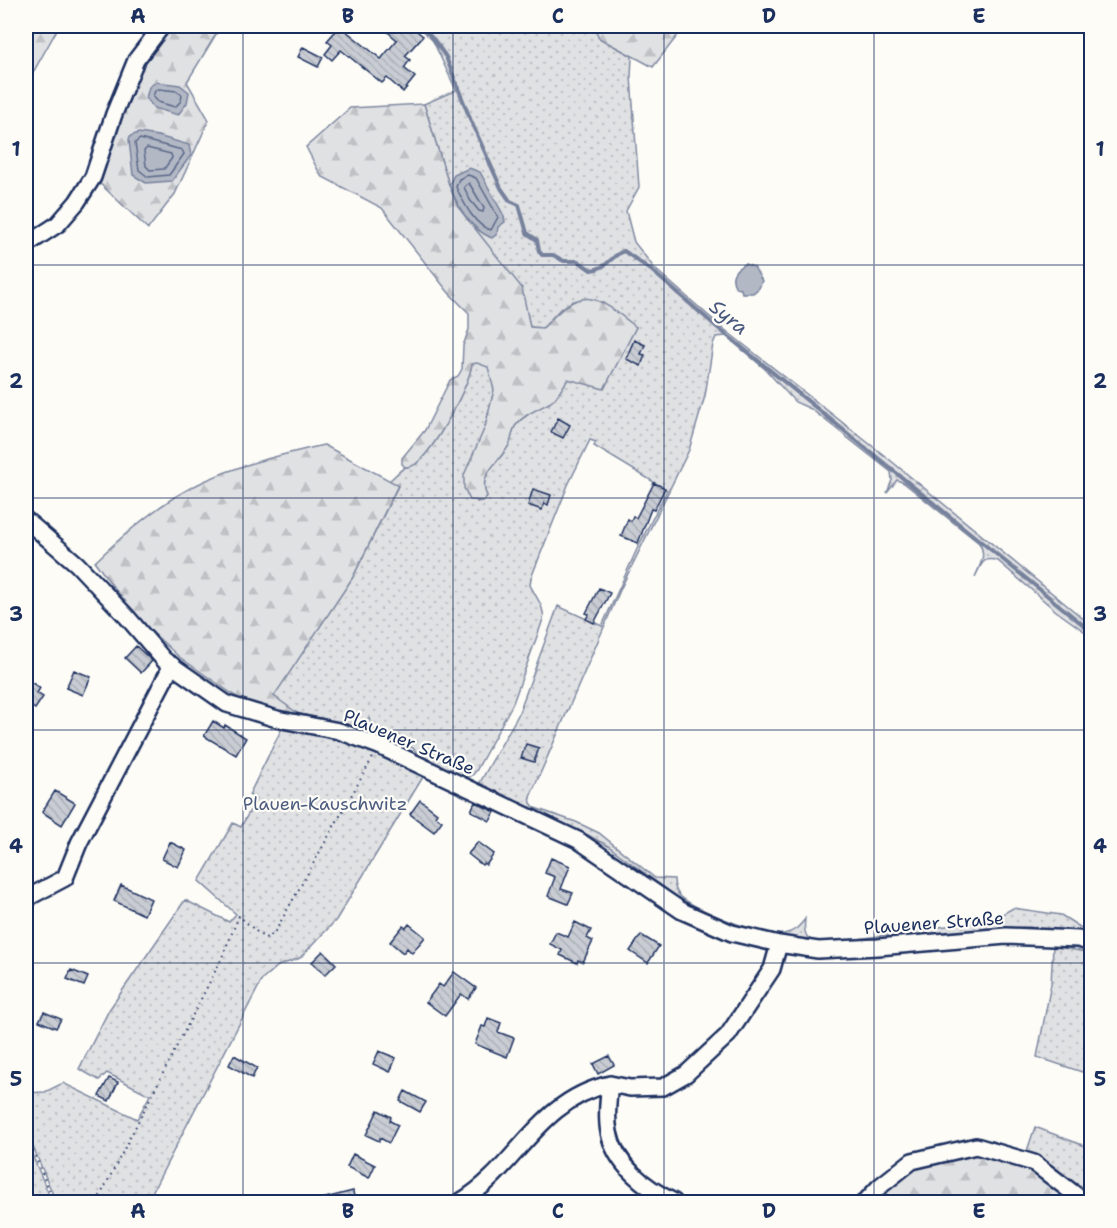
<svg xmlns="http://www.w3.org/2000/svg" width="1117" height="1228" font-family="'Shantell Sans',sans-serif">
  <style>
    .grass { fill: url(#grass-dots); stroke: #7e88a0; stroke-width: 1.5 }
    .forest { fill: url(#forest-firs); stroke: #7e88a0; stroke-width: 1.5 }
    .water { fill: #b3b8c5; stroke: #76819c; stroke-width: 1.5 }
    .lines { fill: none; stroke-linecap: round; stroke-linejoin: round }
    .shore { stroke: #586687; stroke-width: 1.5 }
    .stream { stroke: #76819c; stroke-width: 4 }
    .building { fill: url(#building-back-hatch); stroke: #1b2f5e; stroke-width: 1.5 }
    .minor-casing { stroke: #1b2f5e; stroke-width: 20 }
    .path { stroke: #1b2f5e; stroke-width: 2; stroke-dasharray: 1.5 4.5; stroke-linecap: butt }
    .minor { stroke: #fdfcf7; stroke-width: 15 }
    .grid { fill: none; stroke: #1b2f5e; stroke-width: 1.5; stroke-opacity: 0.55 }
    .labels { text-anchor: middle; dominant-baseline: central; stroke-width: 4.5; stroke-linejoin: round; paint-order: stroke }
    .street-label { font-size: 18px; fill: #1b2f5e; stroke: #fdfcf7 }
    .park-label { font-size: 18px; fill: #4c5c7f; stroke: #fdfcf7 }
    .water-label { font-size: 20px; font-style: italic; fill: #49587d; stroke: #fdfcf7 }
    .neatline { fill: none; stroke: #1b2f5e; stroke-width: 2 }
    .grid-label { font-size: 20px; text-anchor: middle; font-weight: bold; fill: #1b2f5e }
  </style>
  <defs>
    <pattern id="grass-dots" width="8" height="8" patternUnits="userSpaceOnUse" patternTransform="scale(1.5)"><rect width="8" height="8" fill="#e0e1e3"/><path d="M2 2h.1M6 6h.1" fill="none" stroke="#c0c1c5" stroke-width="1.8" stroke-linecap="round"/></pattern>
    <pattern id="forest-firs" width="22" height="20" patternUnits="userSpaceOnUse" patternTransform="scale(1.5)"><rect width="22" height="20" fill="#e0e1e3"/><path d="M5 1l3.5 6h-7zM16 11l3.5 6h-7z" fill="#c0c1c5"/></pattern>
    <pattern id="building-back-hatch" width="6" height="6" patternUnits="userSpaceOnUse" patternTransform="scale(1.5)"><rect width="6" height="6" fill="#c9ccd3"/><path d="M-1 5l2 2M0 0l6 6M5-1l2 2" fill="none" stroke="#acb0b8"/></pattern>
  </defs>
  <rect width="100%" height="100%" fill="#fdfcf7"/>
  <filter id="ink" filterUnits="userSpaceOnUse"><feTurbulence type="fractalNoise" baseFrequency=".0167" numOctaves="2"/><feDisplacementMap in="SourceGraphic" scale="12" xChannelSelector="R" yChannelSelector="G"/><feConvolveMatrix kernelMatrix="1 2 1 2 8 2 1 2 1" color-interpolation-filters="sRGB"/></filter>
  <g filter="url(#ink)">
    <path class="grass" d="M426,26H594L599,38L632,56L631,77L639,187L626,211L634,242L655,269L724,329L890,460L1091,625V636L1056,611L998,561C982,556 982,564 975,577C980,565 987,555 979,543L904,483L897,480L887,493L892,480L891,472L811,409L795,402L765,369L726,336L716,337L713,344L705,396L689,450L621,588L530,797L531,803L535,808L576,822L599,833L655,878L674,879C674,885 675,891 680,896C696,910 763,937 784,934C794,932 799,927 805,919C802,942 812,942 831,943L994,919L1013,908L1061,915L1091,934V941L1030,927L977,931L867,942L814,945L730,925L682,901L608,846L588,835L522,807L478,786L518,715L558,606L602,626L638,547L667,490L594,446L596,442L590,440L568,485L531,578L530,585L541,605L544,616L540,628L513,703L476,771C472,776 469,779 462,777L419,755L413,748L376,731L371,725L369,718L363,723L354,726L342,724L297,713L273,696L353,577L398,486L389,481C394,477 399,471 404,468C408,466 413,466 417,463C435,449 468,388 472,364L477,362L489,367L494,390L485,427L477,448V502L485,500L487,496C476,474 502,461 510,443C512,437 512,430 516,425C524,414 539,409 551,401C558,397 563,386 568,379L604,388L636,327L573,301L560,309L543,328L530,327L527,313L459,207L449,185L424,104L456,90Z
      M284,724L336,734L426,772L336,920L300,958L278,966L262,980L147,1202H56L27,1132L26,1093L45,1092L63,1083L137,1119L150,1095L107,1073L99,1080L79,1069L109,1010L185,900L229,922L236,914L199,881L233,823L241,827L256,799L249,795Z
      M1053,946L1091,953V1075L1037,1057L1051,984Z
      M1035,1127L1085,1146L1091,1132V1190L1063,1178L1025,1157Z
      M26,1140L52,1202H26Z"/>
    <path class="forest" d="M26,26H59L26,85Z
      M164,26H221L187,82L209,120L175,194L148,229L93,177L114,114Z
      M594,26H685L653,67L599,38Z
      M424,104L449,185L458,207L522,288L530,327L543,328C582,284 594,294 636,327L604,389L568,379C563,386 558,397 551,402C539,409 524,414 516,425C512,430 512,438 510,443C502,461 476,474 487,496L484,501L470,500L464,488V475L485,427L494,390L488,367L477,363L472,364C468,388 436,446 418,462C414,466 409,467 405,467L402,464V458L425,430L450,380L458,376L462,369L463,346L469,329V313L449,293L382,208L321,176L306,147L350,108Z
      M324,445L398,485L353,577L274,696L297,713L284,715L241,700L178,656L148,628L114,588L95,562C119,539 144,517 173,498C218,469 272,457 324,445Z
      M976,1146L1034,1163L1080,1202H872L912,1161Z"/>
    <path class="water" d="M156,82L180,85L189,92L187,103L178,115L154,108L146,98L149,87Z
      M139,133L158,136L189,145L191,155L172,181L146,183L133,175L129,140L130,136Z
      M469,168L480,172L504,216L505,222L498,227L497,234L492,238C469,229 458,206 449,185L454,175Z
      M745,264L754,267L762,281L759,288L753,293H742L741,289L736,288C729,277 734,269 745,264Z"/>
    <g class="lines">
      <path class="shore" d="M158,89L177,91L182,95L181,101L175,107L158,102L153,96L155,91Z
        M140,139L182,150L184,154L169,175L148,177L139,170L135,143Z
        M147,148L171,154L172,158L164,169L150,170L146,166L144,151Z
        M468,175L476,178L498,217L491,230C474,226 463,201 456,187L459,179Z
        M469,183L484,208L483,212L479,211L470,200L464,187Z"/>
      <path class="stream" d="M420,26L434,40L446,57L471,121L501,188L510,201L519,205L527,233L537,240L539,251L542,255H553L564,261H578L591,270C609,268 610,256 624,251L651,270L718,328L1092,632"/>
    </g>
    <path class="building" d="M340,26L381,59L397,40L381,26H422L417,31L423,36L405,56L410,60L404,68L415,77L403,92L387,78L382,83L341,50L332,60L325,54L332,45L327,41Z
      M303,47L323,57L318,67L298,57Z
      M634,340L645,345L641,354L645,355L641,366L626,359Z
      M558,418L570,425L563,438L551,432Z
      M654,483L665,488L654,510L651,509L638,543L621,536L628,519L631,521L633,516L636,518Z
      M533,489L551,495L548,505L544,503L542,510L528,505Z
      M599,588L610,593L594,623L586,619L589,614L586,613Z
      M136,646L152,661L141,673L125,658Z
      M74,670L91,677L83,695L66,688Z
      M26,679L40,688L37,693L43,697L35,709L26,703Z
      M213,721L224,728L225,725L246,738L236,755L204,736Z
      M526,744L539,748L534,762L521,758Z
      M55,791L75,803L62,825L42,812Z
      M420,800L437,813L435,816L442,821L434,832L410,814Z
      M475,802L495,812L490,821L471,811Z
      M170,842L186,850L178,867L162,859Z
      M478,842L494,854L486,865L484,863L482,865L468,854Z
      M551,858L570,866L561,889L573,893L568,904L548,896L555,877L545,873Z
      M121,885L151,899L144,915L114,901Z
      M575,922L591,930L587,938L593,941L583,962L578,960L577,963L560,955L562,950L550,944L556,932L568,937Z
      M409,924L425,937L412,953L407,948L403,953L390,942L403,926L406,928Z
      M641,935L659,946L648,963L630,951Z
      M323,951L336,964L325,975L312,962Z
      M71,970L88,977L84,986L67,979Z
      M454,972L476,988L468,999L461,994L445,1016L426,1002L439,984L443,987Z
      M44,1012L61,1019L56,1028L39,1021Z
      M488,1018L501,1023L498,1032L514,1038L507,1057L475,1044L482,1026L485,1027Z
      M379,1051L396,1058L390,1072L373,1064Z
      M234,1055L257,1068L252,1078L229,1065Z
      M609,1056L614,1065L598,1074L593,1064Z
      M109,1078L118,1082L109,1101L99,1096Z
      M405,1091L426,1102L420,1112L400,1101Z
      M378,1110L391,1117L390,1121L398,1125L389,1143L380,1138L379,1141L366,1135Z
      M353,1154L375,1165L369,1178L347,1167Z
      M353,1191L355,1203H321V1199Z"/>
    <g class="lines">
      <g class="minor-casing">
        <path id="minor" d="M26,245L58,224L77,202L93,177L114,114L136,60L162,26
          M26,520L77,564L127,617L164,660L227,704L277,719L339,731L379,746L578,840L682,911L732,933L779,944L818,950L878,947L1006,936L1078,939L1092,943
          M26,903L29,897L65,878L79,843L172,665
          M460,1202C518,1168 536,1101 610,1084
          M674,1202C646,1188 615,1165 609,1132C606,1117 608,1099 610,1084L630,1088L663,1087L686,1074L728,1035L772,969L779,944
          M865,1202L879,1187L912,1161L976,1146L1034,1163L1077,1196L1080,1202"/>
      </g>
      <path class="path" d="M26,1134L54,1202
        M97,1202L220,962L239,916L264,938L270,937L276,930L373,757"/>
      <use href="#minor" class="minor"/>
    </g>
  </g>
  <path class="grid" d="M243,26V1202M453,26V1202M664,26V1202M874,26V1202M26,265H1092M26,498H1092M26,730H1092M26,963H1092"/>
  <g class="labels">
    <g class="street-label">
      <text transform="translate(409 742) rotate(23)">Plauener Straße</text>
      <text transform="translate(934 923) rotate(-4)">Plauener Straße</text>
    </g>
    <g class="park-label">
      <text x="325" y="804">Plauen-Kauschwitz</text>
    </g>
    <g class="water-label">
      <text transform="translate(729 317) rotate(39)">Syra</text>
    </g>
  </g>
  <rect width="1117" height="1228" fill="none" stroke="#fdfcf7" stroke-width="66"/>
  <rect x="33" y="33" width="1051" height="1162" class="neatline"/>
  <g class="grid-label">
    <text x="138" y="23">A</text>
    <text x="348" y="23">B</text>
    <text x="558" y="23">C</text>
    <text x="769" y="23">D</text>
    <text x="979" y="23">E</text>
    <text x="16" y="156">1</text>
    <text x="1100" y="156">1</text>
    <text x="16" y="388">2</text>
    <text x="1100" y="388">2</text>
    <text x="16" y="621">3</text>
    <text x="1100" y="621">3</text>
    <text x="16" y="853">4</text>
    <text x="1100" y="853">4</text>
    <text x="16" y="1086">5</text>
    <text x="1100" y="1086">5</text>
    <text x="138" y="1218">A</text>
    <text x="348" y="1218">B</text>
    <text x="558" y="1218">C</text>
    <text x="769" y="1218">D</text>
    <text x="979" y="1218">E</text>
  </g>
</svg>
